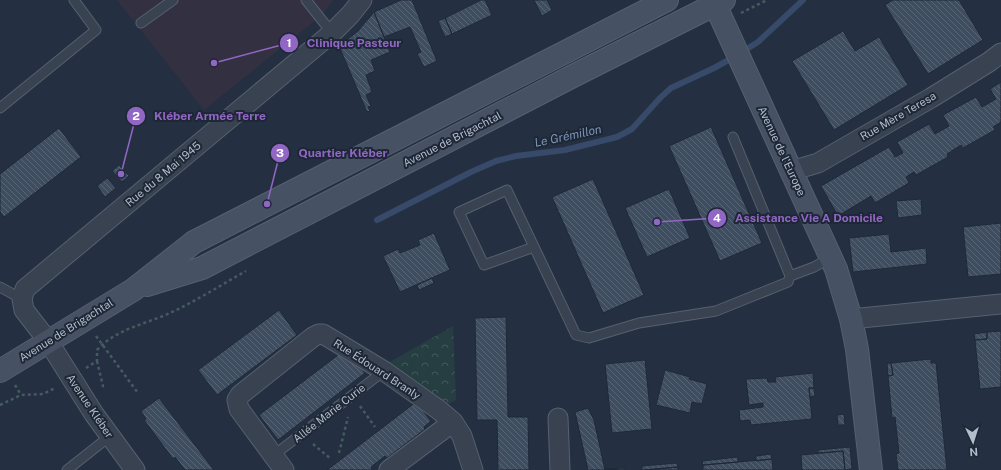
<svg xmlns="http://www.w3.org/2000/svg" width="1001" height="470" font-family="'Public Sans',sans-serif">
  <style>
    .medical { fill: #333041 }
    .park { fill: url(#park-crowns) }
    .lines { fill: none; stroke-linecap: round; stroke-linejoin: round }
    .stream { stroke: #374a69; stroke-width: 6 }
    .building { fill: url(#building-back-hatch); stroke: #1f2938 }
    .lane-casing { stroke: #56606e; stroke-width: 11 }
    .street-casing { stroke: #56606e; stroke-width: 21 }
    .secondary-casing { stroke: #56606e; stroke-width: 24 }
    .path { stroke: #445b5f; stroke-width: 2.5; stroke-dasharray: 3 3; stroke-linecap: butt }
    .lane { stroke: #384251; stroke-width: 9 }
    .street { stroke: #384251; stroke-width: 19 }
    .secondary { stroke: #465164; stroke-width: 22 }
    .labels { text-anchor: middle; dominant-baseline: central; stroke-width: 4; stroke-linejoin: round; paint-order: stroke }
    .street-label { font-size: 11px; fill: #b4bdcb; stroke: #1d2736 }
    .water-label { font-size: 12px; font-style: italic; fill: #7b92b4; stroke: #1d2736 }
    .leader { fill: none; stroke: #9266c4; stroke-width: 1.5 }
    .callout-dot { fill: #9266c4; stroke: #1d2736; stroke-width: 1.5 }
    .mark-label { font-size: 12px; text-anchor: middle; font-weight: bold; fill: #fff }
    .callout-label { font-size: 12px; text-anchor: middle; font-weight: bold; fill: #9266c4; stroke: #1d2736; stroke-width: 4; stroke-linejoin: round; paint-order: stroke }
  </style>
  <defs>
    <pattern id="park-crowns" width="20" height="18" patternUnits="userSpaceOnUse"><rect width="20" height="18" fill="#263e42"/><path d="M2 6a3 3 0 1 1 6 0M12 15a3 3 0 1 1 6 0" fill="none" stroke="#43585c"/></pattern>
    <pattern id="building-back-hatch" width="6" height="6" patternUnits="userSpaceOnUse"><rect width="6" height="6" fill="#3f4d61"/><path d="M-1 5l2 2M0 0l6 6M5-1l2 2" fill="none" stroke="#586576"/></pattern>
  </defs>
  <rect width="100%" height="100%" fill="#243041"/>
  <path class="medical" d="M117,0H333L321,16L204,110Z"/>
  <path class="park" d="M453,326L456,400L448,404L388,363Z"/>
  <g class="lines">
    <path class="stream" d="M742,52L758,42L803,0
      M377,220L471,172L496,161L516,156L565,150L617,137L632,129L660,98L671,88L714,68L734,57"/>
  </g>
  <path class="building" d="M401,0H412L437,61L424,67L417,54L421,52L410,27L384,37L374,12Z
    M481,0H485L492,15L452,34L445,18Z
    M534,0H547L552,10L542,16Z
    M893,0H959L983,40L928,74L885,5Z
    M374,12L390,52L371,60L375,71L366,75L372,92L366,95L371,106L368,107L370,111L367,112L339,46L358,31Z
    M445,18L452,34L445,37L438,21Z
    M843,31L855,51L879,37L908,85L834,130L792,61Z
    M1001,82V122L993,127L995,130L963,148L961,145L947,154L948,157L916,175L914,172L906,177L909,183L875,203L871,196L838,216L821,186L889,147L895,157L903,153L897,142L929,124L935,134L949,126L943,115L976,97L982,107L996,99L990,89Z
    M711,127L762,243L720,261L669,146Z
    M59,128L81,157L4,217L0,212V174Z
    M119,165L129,176L122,182L112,171Z
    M107,178L116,188L105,197L97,186Z
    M593,179L644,295L603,313L552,197Z
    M669,189L690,238L647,257L625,208Z
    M921,199L922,215L898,218L896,201Z
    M1001,223V274L968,277L963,227Z
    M434,233L450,270L400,292L383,256L398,249L400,253L420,245L418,240Z
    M889,234L891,252L926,248L927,264L853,272L849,238Z
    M432,278L434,283L419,290L417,285Z
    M279,310L297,335L217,395L198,370Z
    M506,317L508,417H528L529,470H498L497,420H477L475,318Z
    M1001,331V387L980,389L975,340L987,339V332Z
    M987,332V339L975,340L974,334Z
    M346,349L365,373L278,440L259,415Z
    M931,359V363H936L947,470H898L896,454L899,453L895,417L892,418L888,376L893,375L891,363Z
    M645,360L652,429L612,433L605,364Z
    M887,363H891L893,375L888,376Z
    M665,370L690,377L689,379L707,384L702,404L692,402L690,413L656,405Z
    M813,373L814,388H809L812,419L751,425L750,420L740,421L739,410L763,407V403L749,405L746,379L767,378L768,382H776L775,377Z
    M809,388H814L815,396L810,397Z
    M159,398L214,470H185L175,457L173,459L144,420L146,419L141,411Z
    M416,402L431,421L424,427L425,429L387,458L385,456L371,467L372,469L371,470H327Z
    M588,408L594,420L605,470H588L575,412Z
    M844,414L845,425H838L837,415Z
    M850,447L852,469L845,470L843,451L818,453V450Z
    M843,451L845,470H802L801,455Z
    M771,454L772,459L756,461V456Z
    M738,457V462L703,465L702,461Z
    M772,459L773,470H703V465Z
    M677,463L678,467L642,470V466Z
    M678,467V470H648Z
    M624,468V470L605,469Z"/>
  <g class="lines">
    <g class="lane-casing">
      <path id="lane" d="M306,0L332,33
        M141,23L173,0
        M0,108L96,30L74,0
        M733,137L790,276
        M534,247L484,265L459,212L507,190L576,335L589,338L639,323L716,311L788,282L790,276L814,267L832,257
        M0,287L22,299
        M274,455L384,371
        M67,470L110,436"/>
    </g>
    <g class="street-casing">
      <path id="street" d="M791,171L818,163L931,98L989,62L1001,53
        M851,319L1001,304
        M558,418L560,470
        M135,470L94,414L48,341L24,310L22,299L25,289L332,33L350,15L362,0
        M284,470L239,409L237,400L240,395L313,337L319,334H323L384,371L439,410L453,422L462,436L473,470
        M389,470L453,422"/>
    </g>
    <g class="secondary-casing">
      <path id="secondary" d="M713,0L836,269L851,319L857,349L871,470
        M147,285L202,268L575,75L724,0
        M0,371L133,290L194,242L667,0"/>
    </g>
    <path class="path" d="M741,13L767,0
      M96,336L138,393
      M97,361L103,386L102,389
      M86,368L97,361V350C116,329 146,324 170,313C196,301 221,285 246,271
      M15,385L21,395
      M0,405L21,395L43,394L55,388
      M360,406L375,427
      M313,444L331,459
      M339,453L348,417"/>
    <use href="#lane" class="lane"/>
    <use href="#street" class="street"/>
    <use href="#secondary" class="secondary"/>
  </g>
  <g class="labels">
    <g class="street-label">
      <text transform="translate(898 116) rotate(-30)">Rue Mère Teresa</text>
      <text transform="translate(452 139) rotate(-27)">Avenue de Brigachtal</text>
      <text transform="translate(782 151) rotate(65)">Avenue de l'Europe</text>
      <text transform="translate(163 174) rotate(-40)">Rue du 8 Mai 1945</text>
      <text transform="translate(66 330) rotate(-32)">Avenue de Brigachtal</text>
      <text transform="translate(377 369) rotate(33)">Rue Édouard Branly</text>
      <text transform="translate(90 406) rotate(56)">Avenue Kléber</text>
      <text transform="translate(329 413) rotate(-38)">Allée Marie Curie</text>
    </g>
    <g class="water-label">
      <text transform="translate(568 136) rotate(-12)">Le Grémillon</text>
    </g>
  </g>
  <path class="leader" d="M214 63L289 43M121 174L136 116M267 204L280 153M657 222L717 218"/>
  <g class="callout-dot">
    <circle cx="214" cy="63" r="4"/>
    <circle cx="121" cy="174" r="4"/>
    <circle cx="267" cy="204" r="4"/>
    <circle cx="657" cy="222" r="4"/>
    <circle cx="289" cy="43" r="10"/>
    <circle cx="136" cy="116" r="10"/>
    <circle cx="280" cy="153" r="10"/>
    <circle cx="717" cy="218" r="10"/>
  </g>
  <g class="mark-label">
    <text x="289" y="47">1</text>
    <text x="136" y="120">2</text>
    <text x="280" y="157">3</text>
    <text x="717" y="222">4</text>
  </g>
  <g class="callout-label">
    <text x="354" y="47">Clinique Pasteur</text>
    <text x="210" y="120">Kléber Armée Terre</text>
    <text x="343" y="157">Quartier Kléber</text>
    <text x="809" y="222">Assistance Vie A Domicile</text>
  </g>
  <g transform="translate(973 442) rotate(176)" stroke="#1d2736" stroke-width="3" paint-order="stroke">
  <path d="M0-3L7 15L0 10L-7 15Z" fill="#b4bdcb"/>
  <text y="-6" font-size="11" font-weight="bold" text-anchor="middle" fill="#b4bdcb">N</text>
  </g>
</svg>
